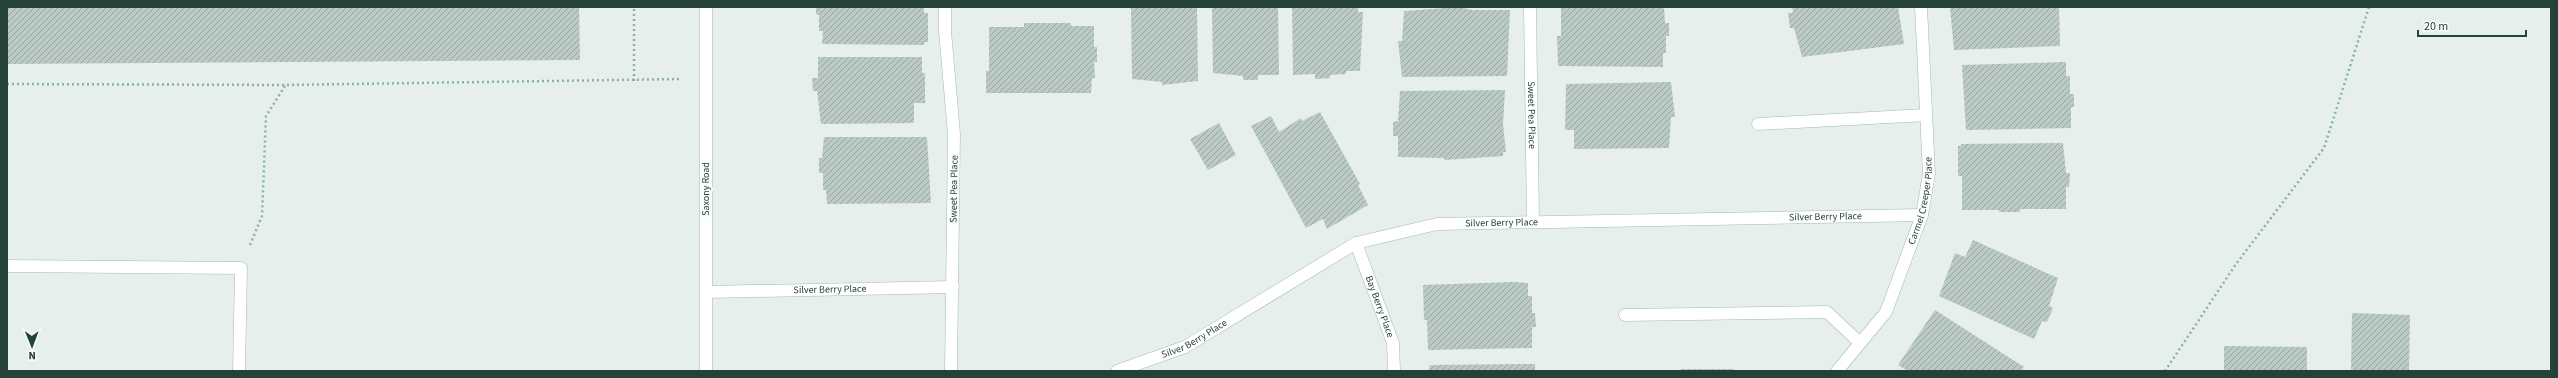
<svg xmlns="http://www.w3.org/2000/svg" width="2558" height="378" font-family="'Source Sans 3',sans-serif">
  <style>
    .building { fill: url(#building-hatch) }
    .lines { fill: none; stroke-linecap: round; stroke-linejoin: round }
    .service-casing { stroke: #a8b8b2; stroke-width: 13 }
    .minor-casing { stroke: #a8b8b2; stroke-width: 13 }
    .tertiary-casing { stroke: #a8b8b2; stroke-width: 13 }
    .path { stroke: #86b3a5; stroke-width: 2.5; stroke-dasharray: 2 3; stroke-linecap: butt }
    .service { stroke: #fff; stroke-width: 12 }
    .minor { stroke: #fff; stroke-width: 12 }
    .tertiary { stroke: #fff; stroke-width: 12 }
    .labels { text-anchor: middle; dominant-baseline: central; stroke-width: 4; stroke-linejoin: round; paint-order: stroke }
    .street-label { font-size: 10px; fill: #24423a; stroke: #f7fbf9 }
  </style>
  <defs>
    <pattern id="building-hatch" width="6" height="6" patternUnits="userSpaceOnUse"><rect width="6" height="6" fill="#bbcac4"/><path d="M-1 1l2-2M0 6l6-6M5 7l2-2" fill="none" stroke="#98a6a0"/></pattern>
  </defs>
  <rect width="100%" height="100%" fill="#e6efeb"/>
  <path class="building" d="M7,7H579L580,60L7,64Z
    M816,7H924V13H928V42H924V45L822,44L823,31H819V15L816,14Z
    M1131,7H1197L1198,81L1162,85V82L1132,79Z
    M1212,7H1278L1279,75H1258V80H1243V76L1213,73Z
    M1292,7H1358V12H1363L1360,71H1346V74L1330,75V78L1315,79V74L1293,75Z
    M1460,7L1471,10H1510L1507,76L1402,77L1398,41H1402L1404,11Z
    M1561,7H1664L1665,23H1669V36H1666V53H1663V67L1558,66L1557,36H1561Z
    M1792,7H1898L1904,44L1802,57L1794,28H1790L1788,13H1793Z
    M1950,7H2059L2060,46L1954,50Z
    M1024,23H1071V26H1094V47H1097V62H1094L1095,78H1092L1091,93H986V71H989V27H1024Z
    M818,57H922V73H925V103H914V123L821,124L817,91H813L812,78H818Z
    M2066,62V76H2070V94H2074V107H2071V128L1966,130L1962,65Z
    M1671,82L1675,117H1671L1669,148L1574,149V130H1565L1566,84Z
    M1505,90L1503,124L1506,152H1503V156L1444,160V158L1398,157V136H1393V122L1398,121L1400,91Z
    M1320,112L1360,184L1358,185L1368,205L1327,229L1323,219L1306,228L1251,126L1271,116L1279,132L1301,118L1302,121Z
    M1219,123L1236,155L1208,170L1190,139Z
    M824,137H927L931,203L827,204L826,190H823V173H819V158H822Z
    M2063,143L2066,173H2070L2069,187H2066V209H2020V212H1999V210H1962V176H1958V146H1961V144Z
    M1973,240L2058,278L2049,306L2053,308L2047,322L2042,321L2034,339L1939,296L1955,253L1965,257Z
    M1513,282L1528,283V296H1532V313H1535L1536,327H1532V348L1428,350L1427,320H1424L1423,285Z
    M1935,310L2024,367L2021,371H1908L1898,365Z
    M2352,313L2410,315L2409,371H2351Z
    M2224,346L2307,347V371H2224Z
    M1535,364V371H1428L1430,365Z
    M1681,369H1734V371H1681Z"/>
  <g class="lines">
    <g class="service-casing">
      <path id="service" d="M1758,124L1926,115
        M7,266L241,268L239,371
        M1625,315L1827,312L1860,343"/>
    </g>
    <g class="minor-casing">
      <g id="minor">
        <path d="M945,7V31L954,134L951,371"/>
        <path id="s1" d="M1530,7L1533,222"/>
        <path id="s2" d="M1356,243L1393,343L1394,371"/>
        <path id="s3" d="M707,292L953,287"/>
        <path id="s4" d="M1117,371L1185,347L1356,243L1437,224L1922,215"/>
        <path id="s5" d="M1837,371L1886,312L1922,215L1929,174L1921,7"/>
      </g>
    </g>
    <g class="tertiary-casing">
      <path id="tertiary" d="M706,7V371"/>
    </g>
    <path class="path" d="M634,81V7
      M7,84L285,85L681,79
      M250,245L262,216L266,116L285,86
      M2165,371L2236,264L2324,148L2369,7"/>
    <use href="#service" class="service"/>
    <use href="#minor" class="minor"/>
    <use href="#tertiary" class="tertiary"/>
  </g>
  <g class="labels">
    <g class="street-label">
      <text stroke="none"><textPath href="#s1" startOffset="108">Sweet Pea Place</textPath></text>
      <text transform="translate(706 189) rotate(-90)">Saxony Road</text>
      <text transform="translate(954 189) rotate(-89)">Sweet Pea Place</text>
      <text stroke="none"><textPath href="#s5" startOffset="194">Carmel Creeper Place</textPath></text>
      <text stroke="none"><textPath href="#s4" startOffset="744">Silver Berry Place</textPath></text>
      <text stroke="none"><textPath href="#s4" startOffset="420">Silver Berry Place</textPath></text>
      <text stroke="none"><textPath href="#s3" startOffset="123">Silver Berry Place</textPath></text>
      <text stroke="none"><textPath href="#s2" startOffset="68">Bay Berry Place</textPath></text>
      <text stroke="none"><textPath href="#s4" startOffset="84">Silver Berry Place</textPath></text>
    </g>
  </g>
  <rect width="2558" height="378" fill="none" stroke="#24423a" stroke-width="16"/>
  <g transform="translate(32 346) rotate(179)" stroke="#f7fbf9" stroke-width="3" paint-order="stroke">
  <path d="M0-3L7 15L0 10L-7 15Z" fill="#24423a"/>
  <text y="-6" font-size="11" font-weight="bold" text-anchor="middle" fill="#24423a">N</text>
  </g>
  <path d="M2418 30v6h108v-6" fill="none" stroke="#24423a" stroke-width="2"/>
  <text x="2424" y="30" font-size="12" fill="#24423a" stroke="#f7fbf9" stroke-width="3" paint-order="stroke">20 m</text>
</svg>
